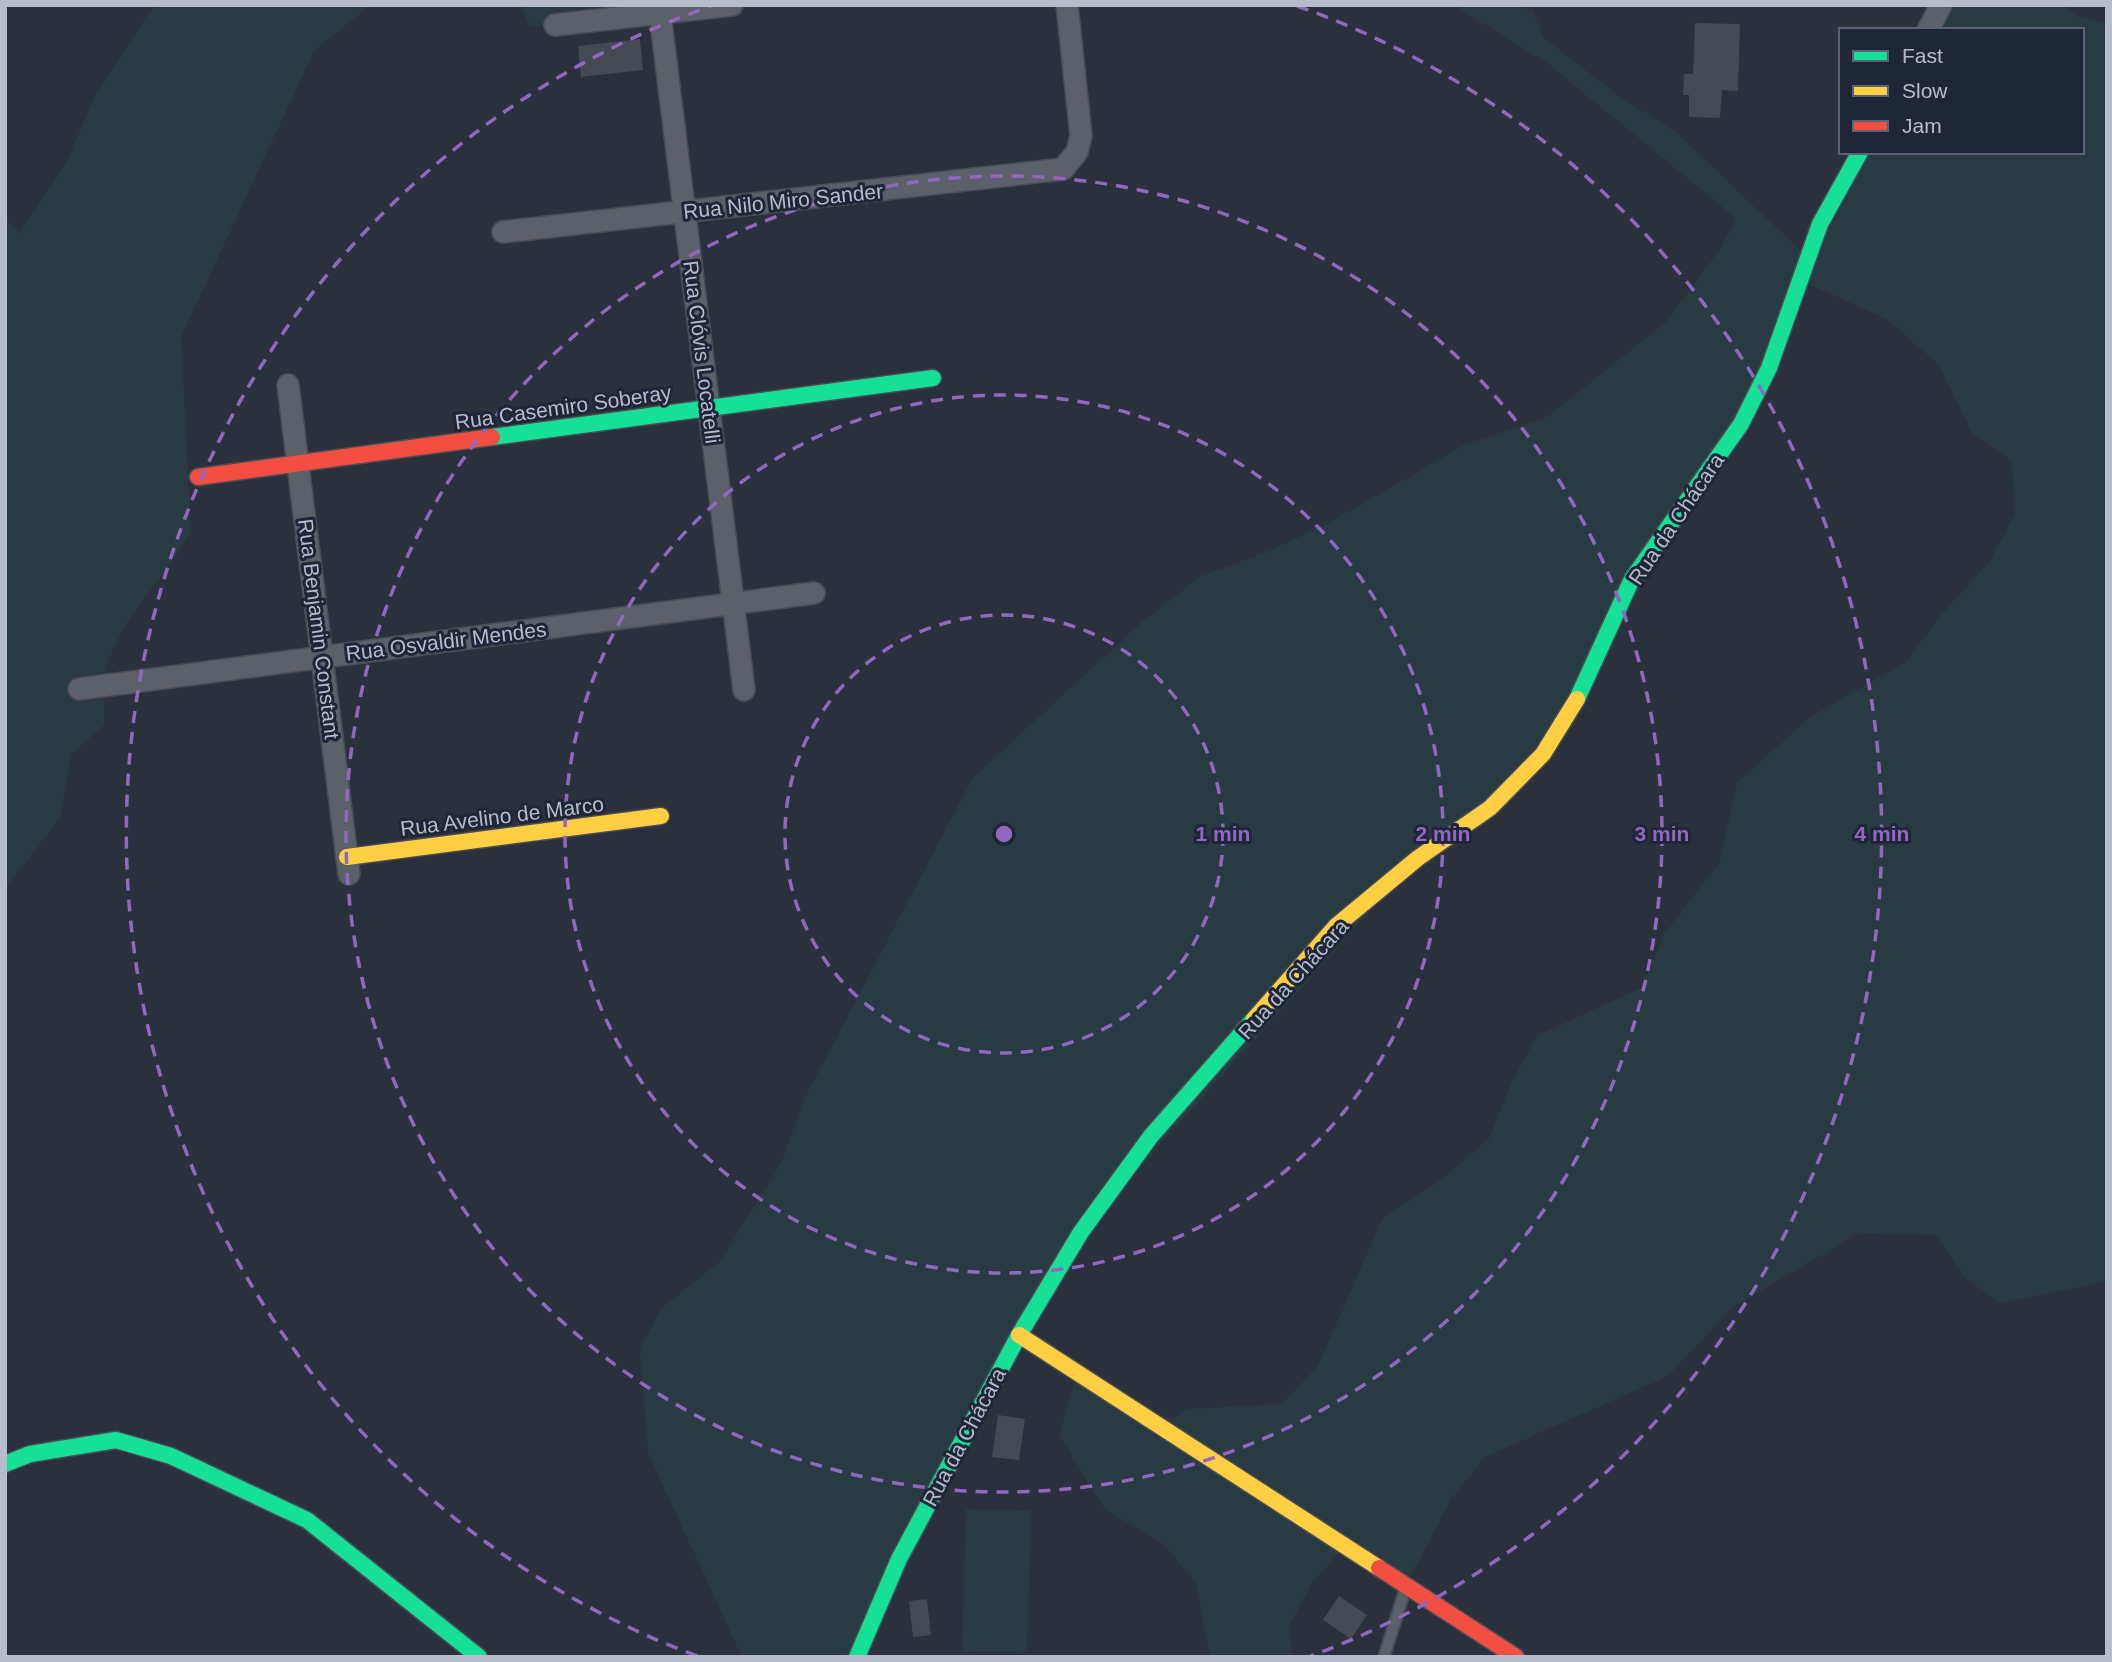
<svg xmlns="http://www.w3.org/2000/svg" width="2112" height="1662" font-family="Helvetica,sans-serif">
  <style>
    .green { fill: #283b42 }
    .building { fill: #444952 }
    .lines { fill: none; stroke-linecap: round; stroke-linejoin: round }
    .lane-casing { stroke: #484c54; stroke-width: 14 }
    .street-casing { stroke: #484c54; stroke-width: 24 }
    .fast-casing { stroke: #484c54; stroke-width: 19 }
    .slow-casing { stroke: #484c54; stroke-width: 19 }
    .jam-casing { stroke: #484c54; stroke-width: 19 }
    .lane { stroke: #5c6068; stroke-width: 10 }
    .street { stroke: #5c6068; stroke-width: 21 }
    .fast { stroke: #16e098; stroke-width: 16 }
    .slow { stroke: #ffcf43; stroke-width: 16 }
    .jam { stroke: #f24e42; stroke-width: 16 }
    .ring { fill: none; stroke: #9366c4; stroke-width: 3.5; stroke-dasharray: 12 9 }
    .labels { text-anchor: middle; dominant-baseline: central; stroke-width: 6; stroke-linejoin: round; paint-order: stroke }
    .street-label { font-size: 21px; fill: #b6bccc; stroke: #1e2637 }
    .centre { fill: #9366c4; stroke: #1e2637; stroke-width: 3.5 }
    .ring-label { font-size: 21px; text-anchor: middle; font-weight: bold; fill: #9366c4; stroke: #1e2637; stroke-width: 6; stroke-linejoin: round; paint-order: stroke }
  </style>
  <rect width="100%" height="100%" fill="#2b313c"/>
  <path class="green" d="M154,5H371L314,51L181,337L191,532C167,575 121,619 107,665C102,683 105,707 104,725L71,755L60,818L5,889V217L19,233L66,163L95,96Z
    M519,5H732L531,27Z
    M1453,5H1511L1533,10L1543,37L1623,99L1676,132L1808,258L1860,152H2082V30H1928L1941,5H2065L2076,16L2107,23V1281L2001,1303L1965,1278L1936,1235L1859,1233L1733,1307L1668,1376L1485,1457L1451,1499L1407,1584L1346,1545L1312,1583L1289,1627L1293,1657H1210L1196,1583L1165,1546L1104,1508L1059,1435L1077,1373L1163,1428L1185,1409L1281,1404L1318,1366L1383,1217L1442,1179L1489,1139L1513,1079L1538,1035L1641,988L1665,933L1719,863L1737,783L1810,717L1906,662L1942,614L1990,561L2015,514L2012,461L1973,434L1939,365L1887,319L1801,281L1769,368L1543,754L1418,858L1081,1232L857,1657H742L648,1453L640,1349L661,1309L720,1261L780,1165L806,1096L972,779L1142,622L1201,576L1269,551L1327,524L1466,444L1547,417L1667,321L1720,249L1736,218L1547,63Z
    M966,1509L1031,1511L1027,1653L962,1651Z"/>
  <path class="building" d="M1695,23L1740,24L1738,91L1722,90L1720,118L1689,117V95H1683L1684,74H1693Z
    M640,39L643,70L581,77L578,46Z
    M998,1415L1025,1419L1019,1460L992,1457Z
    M1339,1596L1367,1615L1351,1639L1323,1620Z
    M927,1599L931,1635L913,1637L909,1601Z"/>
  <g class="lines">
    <g class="lane-casing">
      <path id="lane" d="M1384,1657L1405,1590"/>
    </g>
    <g class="street-casing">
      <path id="street" d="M660,14L744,690
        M555,25L732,5
        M1928,30L1941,5
        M503,232L1063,169L1077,152L1081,136L1067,5
        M288,385L349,874
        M79,689L814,593"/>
    </g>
    <g class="fast-casing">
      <path id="fast" d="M492,437L933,378
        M1577,699L1632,579L1741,424L1769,368L1820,224L1860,152
        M5,1464L30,1454L116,1440L171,1456L307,1520L479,1657
        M857,1657L899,1559L1019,1335L1081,1232L1151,1136L1254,1019"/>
    </g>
    <g class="slow-casing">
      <path id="slow" d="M347,857L661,816
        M1254,1019L1336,926L1418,858L1490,808L1543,754L1577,699
        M1019,1335L1379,1568"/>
    </g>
    <g class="jam-casing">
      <path id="jam" d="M198,477L492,437
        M1379,1568L1516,1657"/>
    </g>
    <use href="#lane" class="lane"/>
    <use href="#street" class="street"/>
    <use href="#fast" class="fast"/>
    <use href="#slow" class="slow"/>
    <use href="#jam" class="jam"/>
  </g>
  <g class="ring">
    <circle cx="1004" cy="834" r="219"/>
    <circle cx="1004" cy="834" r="439"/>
    <circle cx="1004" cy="834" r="658"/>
    <path d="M697 1656A878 878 0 0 1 711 6M1297 6A878 878 0 0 1 1311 1656"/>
  </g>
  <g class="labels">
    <g class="street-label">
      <text transform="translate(783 201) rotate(-6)">Rua Nilo Miro Sander</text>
      <text transform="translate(702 352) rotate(83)">Rua Clóvis Locatelli</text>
      <text transform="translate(563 407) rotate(-8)">Rua Casemiro Soberay</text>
      <text transform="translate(1676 519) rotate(-56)">Rua da Chácara</text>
      <text transform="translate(319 629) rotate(83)">Rua Benjamin Constant</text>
      <text transform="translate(446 641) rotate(-7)">Rua Osvaldir Mendes</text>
      <text transform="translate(502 816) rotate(-7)">Rua Avelino de Marco</text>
      <text transform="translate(1293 979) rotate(-48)">Rua da Chácara</text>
      <text transform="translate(964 1437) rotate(-62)">Rua da Chácara</text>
    </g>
  </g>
  <circle cx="1004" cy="834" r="10" class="centre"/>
  <g class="ring-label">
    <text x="1223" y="841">1 min</text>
    <text x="1443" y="841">2 min</text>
    <text x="1662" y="841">3 min</text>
    <text x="1882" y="841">4 min</text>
  </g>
  <rect width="2112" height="1662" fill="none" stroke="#b6bccc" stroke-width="14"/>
  <rect x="1839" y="28" width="245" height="126" fill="#1e2637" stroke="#5b6273" stroke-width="2"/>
  <rect x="1853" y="51" width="35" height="10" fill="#16e098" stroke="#5b6273" stroke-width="2"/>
  <text x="1902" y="63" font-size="21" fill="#b6bccc">Fast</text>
  <rect x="1853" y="86" width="35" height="10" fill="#ffcf43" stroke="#5b6273" stroke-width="2"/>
  <text x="1902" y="98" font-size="21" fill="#b6bccc">Slow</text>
  <rect x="1853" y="121" width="35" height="10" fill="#f24e42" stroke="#5b6273" stroke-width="2"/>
  <text x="1902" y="133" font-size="21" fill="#b6bccc">Jam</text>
</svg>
